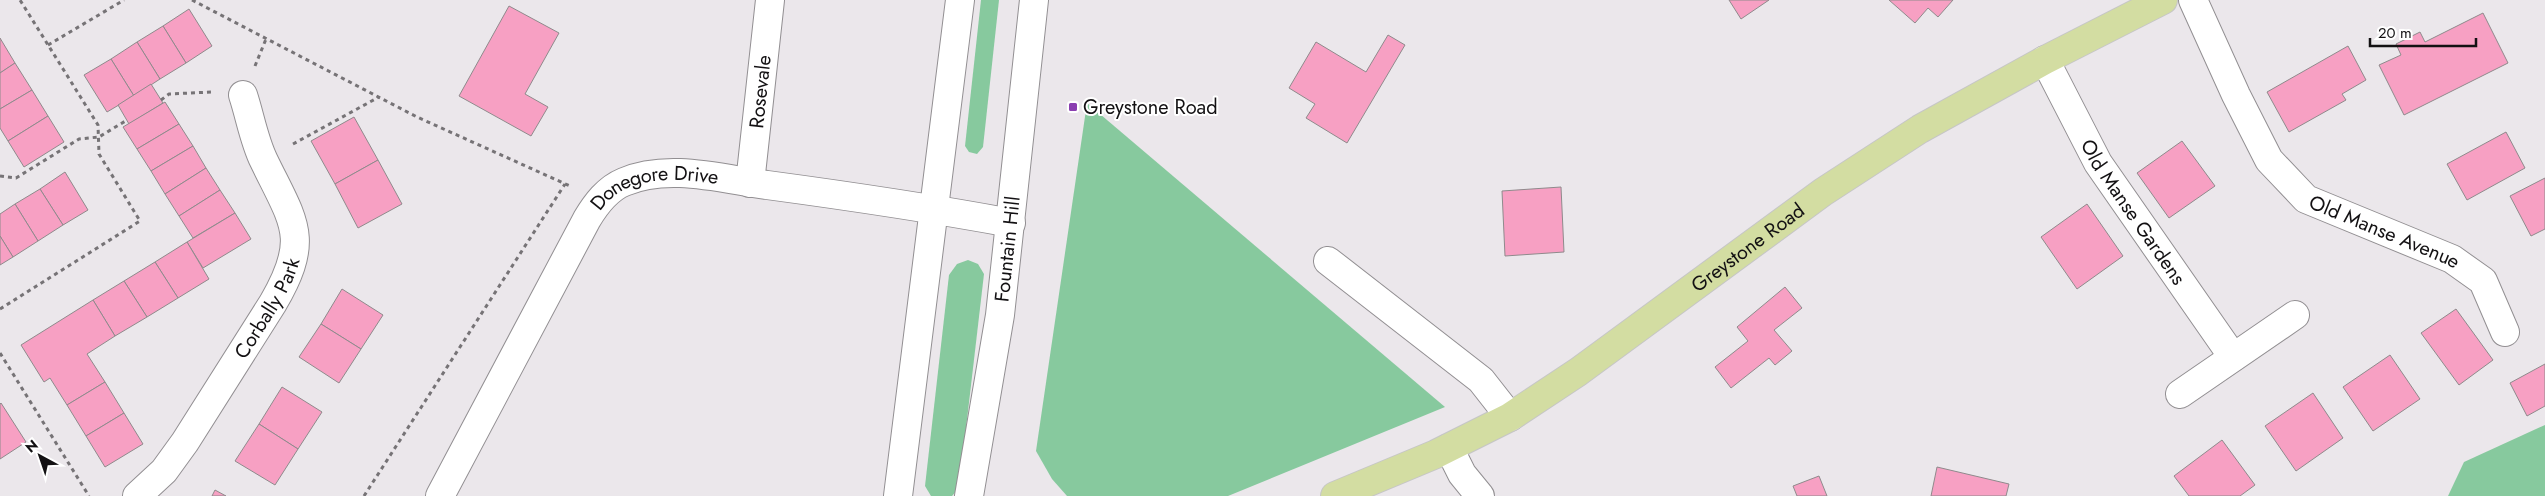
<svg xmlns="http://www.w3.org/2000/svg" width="2545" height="496" font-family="Jost,sans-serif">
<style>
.green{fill:#87c99e}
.building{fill:#f7a0c3;stroke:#8f8a8c}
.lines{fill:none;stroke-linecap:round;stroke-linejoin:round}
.minor-casing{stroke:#928f92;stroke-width:30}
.major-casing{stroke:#c6c6c6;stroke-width:30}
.path{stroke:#767376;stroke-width:3;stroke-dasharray:4 4;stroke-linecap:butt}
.minor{stroke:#fff;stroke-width:28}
.major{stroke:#d3dda2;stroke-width:28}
.poi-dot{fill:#8a3eb0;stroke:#fff;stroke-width:2}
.labels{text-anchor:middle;stroke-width:4;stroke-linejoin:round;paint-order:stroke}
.street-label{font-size:20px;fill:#131113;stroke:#fff}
.poi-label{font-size:20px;fill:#131113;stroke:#fff;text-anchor:start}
</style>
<rect width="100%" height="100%" fill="#ebe7eb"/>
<!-- green -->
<g class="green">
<polygon points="981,0 999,0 983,147 977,154 969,152 965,146"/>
<polygon points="1087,103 1445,407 1228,496 1067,496 1052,479 1036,451"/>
<polygon points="968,260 978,264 984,274 959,488 952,496 931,496 925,486 949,275 957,264"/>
<polygon points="2545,425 2545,496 2448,496 2464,462"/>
</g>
<!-- building -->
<g class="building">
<polygon points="1729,0 1769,0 1741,19"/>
<polygon points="1889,0 1953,0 1938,17 1928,8 1915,23"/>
<polygon points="509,6 559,33 525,94 548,107 531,136 459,96"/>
<polygon points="189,9 212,46 186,63 163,26"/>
<polygon points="2483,13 2508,63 2404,115 2379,65 2401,55 2396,44 2420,32 2425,42"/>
<polygon points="163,26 186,63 160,79 137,42"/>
<polygon points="1388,35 1405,45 1347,143 1306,118 1315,104 1289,88 1316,42 1366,72"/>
<polygon points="0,38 15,63 0,73"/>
<polygon points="137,42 160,79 134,96 111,59"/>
<polygon points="2348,46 2366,80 2342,94 2346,100 2289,132 2267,92"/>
<polygon points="111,59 134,96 107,112 84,75"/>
<polygon points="15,63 32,90 0,109 0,73"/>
<polygon points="151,84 163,103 129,124 118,105"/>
<polygon points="32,90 48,116 8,141 0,128 0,109"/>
<polygon points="165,102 179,124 137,149 123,127"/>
<polygon points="48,116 64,142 24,167 8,141"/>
<polygon points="354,117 378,160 335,184 311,141"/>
<polygon points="179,124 193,146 151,171 137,149"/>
<polygon points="2506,132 2525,168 2467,200 2447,164"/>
<polygon points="2182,141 2215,186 2169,218 2137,173"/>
<polygon points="193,146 206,168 165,194 151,171"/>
<polygon points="378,160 402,204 358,228 335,184"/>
<polygon points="206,168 220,190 179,216 165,194"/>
<polygon points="65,172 88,210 63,225 40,189"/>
<polygon points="2545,178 2545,229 2531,236 2510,196"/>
<polygon points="1561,187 1564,252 1505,256 1502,191"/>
<polygon points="40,189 63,225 38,241 15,204"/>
<polygon points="220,190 235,213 193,238 179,216"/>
<polygon points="15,204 38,241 13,257 0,236 0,214"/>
<polygon points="2087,204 2123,256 2077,289 2041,237"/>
<polygon points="235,213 251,239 203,268 187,242"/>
<polygon points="0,236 13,257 0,265"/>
<polygon points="187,242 209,279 178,298 155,262"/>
<polygon points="155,262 178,298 147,317 124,281"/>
<polygon points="124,281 147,317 115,336 93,300"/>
<polygon points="1785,287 1802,308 1774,330 1792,351 1775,365 1769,358 1731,388 1715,367 1748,341 1737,327"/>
<polygon points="342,289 383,315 361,349 321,324"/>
<polygon points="93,300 115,336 87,354 105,382 67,405 50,378 44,382 21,345"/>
<polygon points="2456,309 2493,360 2459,385 2421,333"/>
<polygon points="321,324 361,349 339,383 299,357"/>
<polygon points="2390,355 2420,399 2373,431 2343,387"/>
<polygon points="2545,364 2545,406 2527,416 2510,383"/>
<polygon points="105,382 124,413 86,436 67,405"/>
<polygon points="282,387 322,412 298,449 259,424"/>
<polygon points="2313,393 2343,438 2296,471 2265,426"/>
<polygon points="1,403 26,442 0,459 0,404"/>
<polygon points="124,413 143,444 105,467 86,436"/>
<polygon points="259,424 298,449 275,485 235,461"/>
<polygon points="2222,440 2255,485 2240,496 2189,496 2174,476"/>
<polygon points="1937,467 2009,484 2006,496 1931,496"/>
<polygon points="1819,476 1827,496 1797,496 1793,486"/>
<polygon points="215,490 226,496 212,496"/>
</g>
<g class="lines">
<defs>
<g id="minor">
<path id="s1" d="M2193,0L2236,95L2269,160L2306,199L2452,259L2483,281L2505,332"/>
<path id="s2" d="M2045,60L2098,163L2233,357"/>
<path id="s3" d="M750,183L770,0"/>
<polyline points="1328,261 1481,380 1510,417"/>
<polyline points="2180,394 2295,315"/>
<polyline points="1449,448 1462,474 1480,496"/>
<path id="s4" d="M137,496L164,471L185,442L273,303C311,238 294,223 264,161C254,141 250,116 243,95"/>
<path id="s5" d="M440,496L587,219C596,204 607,189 624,182C668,163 722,179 767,185C849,196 930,208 1011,223"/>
<polyline points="898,496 960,0"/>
<path id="s6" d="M969,496L1000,315L1034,0"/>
</g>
<g id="major">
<path id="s7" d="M1335,496L1436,454L1510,417L1578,372L1823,192L1920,129L2045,60L2163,0"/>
</g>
</defs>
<!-- minor casing -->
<use href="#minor" class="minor-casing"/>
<!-- major casing -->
<use href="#major" class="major-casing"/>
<!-- path -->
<g class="path">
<polyline points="192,0 417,117 570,186"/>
<polyline points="48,45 124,0"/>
<polyline points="255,66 266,39"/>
<polyline points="161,100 169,94 211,92"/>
<polyline points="293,144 379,97"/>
<polyline points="0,176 16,178 79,139 99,137 127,120"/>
<polyline points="0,309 140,221 99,154 98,125 20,0"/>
<polyline points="0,353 89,496"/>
<polyline points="364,496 565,184"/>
</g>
<!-- minor -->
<use href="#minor" class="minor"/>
<!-- major -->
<use href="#major" class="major"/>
</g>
<!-- markers -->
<rect class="poi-dot" x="1068" y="102" width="10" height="10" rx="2.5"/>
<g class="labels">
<!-- street labels -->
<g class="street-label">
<text dy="7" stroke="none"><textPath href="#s3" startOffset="92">Rosevale</textPath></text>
<text dy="7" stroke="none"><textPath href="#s5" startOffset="395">Donegore Drive</textPath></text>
<text dy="7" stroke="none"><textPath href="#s2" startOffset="176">Old Manse Gardens</textPath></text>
<text dy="7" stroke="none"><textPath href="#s1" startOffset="316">Old Manse Avenue</textPath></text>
<text dy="7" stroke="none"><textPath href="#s7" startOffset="484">Greystone Road</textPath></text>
<text dy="7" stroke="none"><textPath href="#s6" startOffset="250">Fountain Hill</textPath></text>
<text dy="7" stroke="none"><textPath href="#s4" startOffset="230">Corbally Park</textPath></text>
</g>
<!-- poi labels -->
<g class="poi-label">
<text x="1083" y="114">Greystone Road</text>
</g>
</g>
<!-- north arrow -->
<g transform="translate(40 456) rotate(320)" stroke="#ffffff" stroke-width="4" paint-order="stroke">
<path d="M0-4L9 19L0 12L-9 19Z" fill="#131113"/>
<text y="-8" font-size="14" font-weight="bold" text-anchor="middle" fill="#131113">N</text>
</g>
<!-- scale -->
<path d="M2370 38v8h106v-8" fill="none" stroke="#131113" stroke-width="2.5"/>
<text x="2378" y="38" font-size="15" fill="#131113" stroke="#ffffff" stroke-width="4" paint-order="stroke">20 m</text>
</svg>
